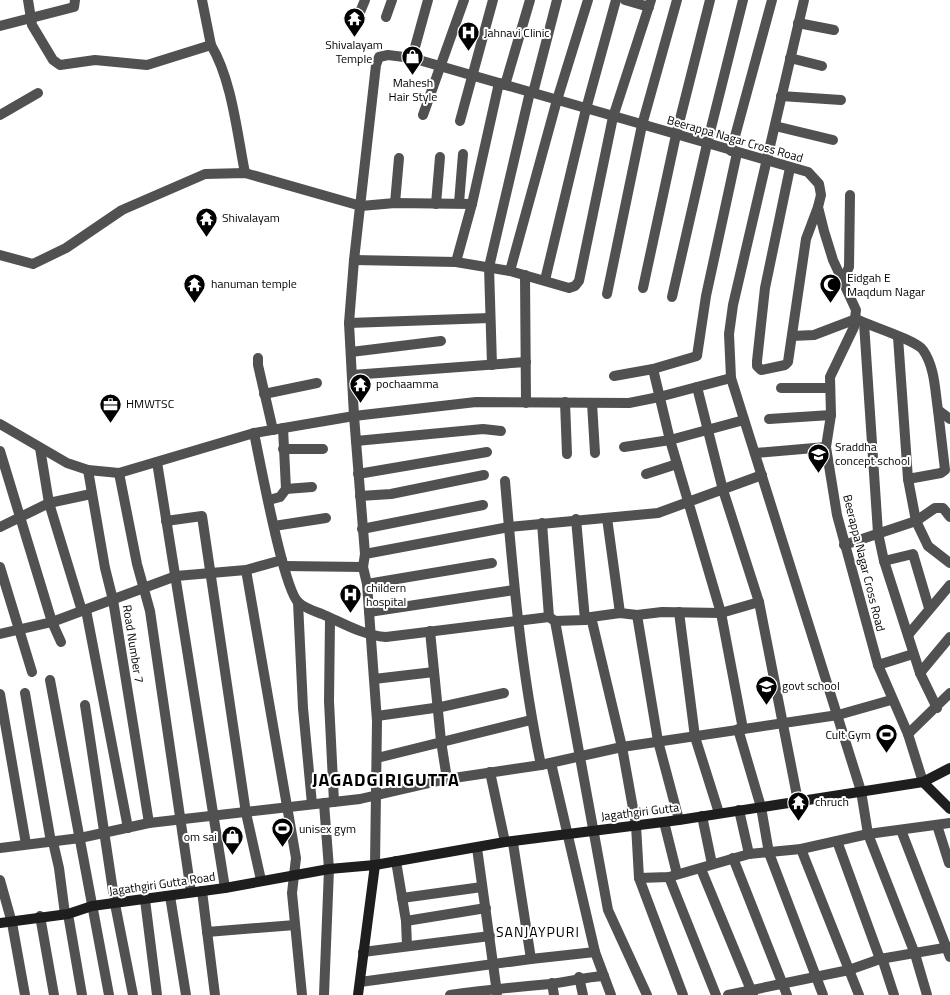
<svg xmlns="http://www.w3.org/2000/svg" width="950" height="995" font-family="'Titillium Web',sans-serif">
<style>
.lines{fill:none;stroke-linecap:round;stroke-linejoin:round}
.street{stroke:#515151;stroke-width:10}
.secondary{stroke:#1e1e1e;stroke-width:10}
.labels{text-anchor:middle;stroke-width:4;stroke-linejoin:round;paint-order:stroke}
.poi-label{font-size:12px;fill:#000;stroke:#fff;text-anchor:start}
.street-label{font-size:12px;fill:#000;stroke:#fff}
.neighbourhood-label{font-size:14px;letter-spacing:1px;fill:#000;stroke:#fff}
.district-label{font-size:18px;font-weight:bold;letter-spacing:1px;fill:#000;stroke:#fff}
</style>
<rect width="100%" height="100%" fill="#fff"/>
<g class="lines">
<!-- street -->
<g class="street">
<path d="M28,0L32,25L53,60L60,65L95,60L147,65L211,45C232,80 237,133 245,173"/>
<polyline points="202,0 211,45"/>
<polyline points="625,0 649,7"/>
<polyline points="804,0 733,305 729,334 731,378 861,791 868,834 915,954 927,995"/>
<polyline points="360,12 365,0"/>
<polyline points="386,17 392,0"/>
<polyline points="798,23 834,30"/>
<polyline points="0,26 74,7 75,0"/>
<polyline points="412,58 808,172 819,184 821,195 818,207 824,231 833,260 856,310 854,327 830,377 831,415 826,447 837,515 878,665 908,734 923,782"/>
<polyline points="790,58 822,66"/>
<polyline points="505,85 530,0"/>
<polyline points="533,93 557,0"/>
<polyline points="781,96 841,100"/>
<polyline points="0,115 38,93"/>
<polyline points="423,115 464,0"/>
<polyline points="460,121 493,0"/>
<polyline points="775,126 833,140"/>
<polyline points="731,151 772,0"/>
<polyline points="790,168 765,288 757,361 757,366 761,370 785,365 788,362 806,239 818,207"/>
<polyline points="395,203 399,158"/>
<polyline points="459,203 463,154"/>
<polyline points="436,204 440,157"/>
<polyline points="0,255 33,264 66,248 122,210 205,174 245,173 361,206 395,203 472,204"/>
<polyline points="354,260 456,262 510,271 569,288 575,286 579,281 613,117 651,0"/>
<polyline points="456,262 472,204 499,83"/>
<polyline points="510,271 557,100 588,0"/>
<polyline points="525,275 526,403"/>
<polyline points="545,280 586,109 616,0"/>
<polyline points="843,280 849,267 850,195"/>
<polyline points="643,288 676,135 710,0"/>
<polyline points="607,294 642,125 677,0"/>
<polyline points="672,297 707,144 743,0"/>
<polyline points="349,323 490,318"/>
<polyline points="864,323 878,533 884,561 920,673"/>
<path d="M792,336L814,335L856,319C870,326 916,340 923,350C935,367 935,391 938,410L950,419"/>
<polyline points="898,337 908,479 916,521 928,546 950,563"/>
<polyline points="351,352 441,341"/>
<polyline points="258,358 258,365 273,430"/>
<polyline points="492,365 489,267 530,92"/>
<polyline points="653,369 670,440 721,613 743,729"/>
<polyline points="352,375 526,362"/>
<polyline points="614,376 653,369 697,356 706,296 737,153"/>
<polyline points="697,387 723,490 759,602 798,801"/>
<polyline points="781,388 829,388"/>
<polyline points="264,394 317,383"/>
<polyline points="565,402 567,454"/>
<polyline points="592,403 595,453"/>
<polyline points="769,419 831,415"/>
<polyline points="0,424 67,463 88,470 119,473 254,433 354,416 476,402 629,403 659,397 731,378"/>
<path d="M254,433C260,461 283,587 298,602C304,608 314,611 322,614C343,623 362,635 386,637L549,617L555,621L585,620L591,617L620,613L637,615L662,612L721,613L759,602"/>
<polyline points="356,441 483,429 501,431"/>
<polyline points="624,447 670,440 744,420"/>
<polyline points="40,448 49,503 82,611"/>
<polyline points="283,449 323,449"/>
<polyline points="0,451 52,622 61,642"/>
<polyline points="755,453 826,447"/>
<polyline points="157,462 225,888"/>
<polyline points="88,470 105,568 113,600 149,823"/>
<polyline points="119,473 137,564 150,611 191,892"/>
<polyline points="358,474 487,452"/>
<polyline points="646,474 677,464"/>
<polyline points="908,479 941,473 945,470 938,410"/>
<path d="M505,481C513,576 521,671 541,765"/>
<polyline points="286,489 312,487"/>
<polyline points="360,496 391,494 484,475"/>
<polyline points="269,500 280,497 286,489 283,428"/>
<polyline points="607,518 620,613"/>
<polyline points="576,519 585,620"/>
<polyline points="166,521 202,516 246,813 261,880"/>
<polyline points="542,523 549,617"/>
<polyline points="274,526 326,518"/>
<polyline points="0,527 49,503 91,494"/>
<polyline points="362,529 483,505"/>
<polyline points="844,545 916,521 935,508 943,508 950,517"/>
<polyline points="365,554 509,527 658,513 762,475"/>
<polyline points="884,561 913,554 929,608"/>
<polyline points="284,566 363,567"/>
<polyline points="0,567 32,672"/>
<polyline points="246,570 296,858 292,893 302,995"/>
<polyline points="367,584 492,563"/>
<polyline points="298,602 303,708 312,804"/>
<polyline points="86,610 128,828"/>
<polyline points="369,612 514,590"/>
<polyline points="679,612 695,737 719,813"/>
<polyline points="637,615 658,741 679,820"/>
<polyline points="591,617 622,747 636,825 639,878 683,995"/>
<polyline points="330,620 329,701 334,802"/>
<polyline points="555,621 608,910 647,995"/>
<polyline points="430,631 441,741 447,779"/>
<polyline points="0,634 52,622 176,576 246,570 282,560"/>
<polyline points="908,635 950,585"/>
<polyline points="878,665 913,654"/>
<polyline points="374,679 434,672"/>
<polyline points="50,680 109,995"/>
<polyline points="25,693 51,842"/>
<polyline points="0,694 26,844"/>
<polyline points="85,705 115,904 133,995"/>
<polyline points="937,708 920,673 950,637"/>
<polyline points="377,716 441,707 504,693"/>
<polyline points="738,729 761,807 769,853 823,995"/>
<polyline points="908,734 950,693"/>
<polyline points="377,758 531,720"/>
<polyline points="551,763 595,952 611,995"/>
<polyline points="490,772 505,842"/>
<polyline points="739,810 749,854"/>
<polyline points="702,816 712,864"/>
<polyline points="664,822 677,874"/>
<polyline points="937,825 949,863"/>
<polyline points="901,830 950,957"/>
<polyline points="837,841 880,959"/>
<polyline points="53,842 59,868 65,914"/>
<polyline points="513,843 531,959 595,952"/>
<polyline points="0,848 80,838 149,823 360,799 447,779 541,765 622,747 838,715 891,700"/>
<polyline points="477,848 497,993"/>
<polyline points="801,849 859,995"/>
<polyline points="733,858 787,995"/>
<polyline points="396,861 406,921 486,908"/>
<polyline points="375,865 377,721 367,584 363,567 365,554 354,416 349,323 354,260 376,65 379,57 388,55 412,58 428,0"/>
<polyline points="701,869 753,995"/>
<polyline points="669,877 716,995"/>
<polyline points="639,878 669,877 749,854 801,849 868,834 950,823"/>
<polyline points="0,880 12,923 25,995"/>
<polyline points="202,891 215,995"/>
<polyline points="170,896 186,995"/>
<polyline points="402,898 482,887"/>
<polyline points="145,900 157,995"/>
<polyline points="68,914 82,995"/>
<polyline points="40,916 54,995"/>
<polyline points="406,921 407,946"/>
<polyline points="207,932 295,925"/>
<polyline points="363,952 490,936"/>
<polyline points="882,958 894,995"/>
<polyline points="579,977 583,995"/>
<polyline points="360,982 531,959"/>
<polyline points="552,983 554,995"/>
<polyline points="324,995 329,869 324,803"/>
<path d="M450,995C483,990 516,987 550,984C568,982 585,977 604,976"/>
<polyline points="728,995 849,970 880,959 950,947"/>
</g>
<!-- secondary -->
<g class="secondary">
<polyline points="923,782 950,809"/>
<polyline points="0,923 68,914 92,906 225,888 329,869 375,865 505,842 679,820 923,782 950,768"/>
<polyline points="358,995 375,865"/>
</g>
</g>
<!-- icons -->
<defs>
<symbol id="temple-pin" viewBox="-11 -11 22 30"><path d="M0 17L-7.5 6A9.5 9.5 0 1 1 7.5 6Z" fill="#000" stroke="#fff"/><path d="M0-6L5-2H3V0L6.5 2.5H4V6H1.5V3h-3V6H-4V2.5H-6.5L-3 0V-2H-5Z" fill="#fff"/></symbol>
<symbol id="hospital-pin" viewBox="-11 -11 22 30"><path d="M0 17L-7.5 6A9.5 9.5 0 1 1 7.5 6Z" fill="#000" stroke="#fff"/><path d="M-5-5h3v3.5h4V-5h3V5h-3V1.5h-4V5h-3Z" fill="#fff"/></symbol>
<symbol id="shop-pin" viewBox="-11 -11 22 30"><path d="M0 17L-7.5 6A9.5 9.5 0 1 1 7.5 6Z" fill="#000" stroke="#fff"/><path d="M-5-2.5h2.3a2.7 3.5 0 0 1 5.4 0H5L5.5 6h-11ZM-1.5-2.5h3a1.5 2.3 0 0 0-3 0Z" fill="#fff"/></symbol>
<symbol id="mosque-pin" viewBox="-11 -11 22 30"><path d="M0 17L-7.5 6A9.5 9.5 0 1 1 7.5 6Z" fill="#000" stroke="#fff"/><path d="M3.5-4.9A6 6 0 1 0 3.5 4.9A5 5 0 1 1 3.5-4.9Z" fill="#fff"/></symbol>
<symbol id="office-pin" viewBox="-11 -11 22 30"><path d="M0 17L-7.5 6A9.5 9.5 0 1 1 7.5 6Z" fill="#000" stroke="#fff"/><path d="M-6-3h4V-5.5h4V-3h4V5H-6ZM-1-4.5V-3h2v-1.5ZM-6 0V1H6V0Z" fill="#fff"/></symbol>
<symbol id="school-pin" viewBox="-11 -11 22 30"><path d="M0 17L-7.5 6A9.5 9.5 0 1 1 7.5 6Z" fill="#000" stroke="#fff"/><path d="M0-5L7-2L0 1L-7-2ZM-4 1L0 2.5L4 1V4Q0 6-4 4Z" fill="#fff"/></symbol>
<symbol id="stadium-pin" viewBox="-11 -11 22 30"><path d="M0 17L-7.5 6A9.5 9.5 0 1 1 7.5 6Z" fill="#000" stroke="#fff"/><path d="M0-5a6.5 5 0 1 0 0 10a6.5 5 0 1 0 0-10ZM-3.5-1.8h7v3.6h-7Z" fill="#fff"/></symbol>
</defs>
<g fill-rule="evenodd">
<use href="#temple-pin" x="342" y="6" width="25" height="34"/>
<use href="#hospital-pin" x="456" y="20" width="25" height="34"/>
<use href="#shop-pin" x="400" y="44" width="25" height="34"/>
<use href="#temple-pin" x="194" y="206" width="25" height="34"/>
<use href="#temple-pin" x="182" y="272" width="25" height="34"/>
<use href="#mosque-pin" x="818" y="272" width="25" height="34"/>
<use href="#temple-pin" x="348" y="372" width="25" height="34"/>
<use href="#office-pin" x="98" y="392" width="25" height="34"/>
<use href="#school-pin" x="806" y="442" width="25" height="34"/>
<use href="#hospital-pin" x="338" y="582" width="25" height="34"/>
<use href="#school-pin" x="754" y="674" width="25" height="34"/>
<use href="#stadium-pin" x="874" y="722" width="25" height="34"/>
<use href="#temple-pin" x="786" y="790" width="25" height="34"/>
<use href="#stadium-pin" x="270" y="816" width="25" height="34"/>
<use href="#shop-pin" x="220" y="824" width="25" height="34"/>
</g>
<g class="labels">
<!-- poi labels -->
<g class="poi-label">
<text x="484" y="37">Jahnavi Clinic</text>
<text x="354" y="49" text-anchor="middle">Shivalayam<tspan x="354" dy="14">Temple</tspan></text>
<text x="413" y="87" text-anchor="middle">Mahesh<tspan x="413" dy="14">Hair Style</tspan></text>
<text x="222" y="222">Shivalayam</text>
<text x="847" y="282">Eidgah E<tspan x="847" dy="14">Maqdum Nagar</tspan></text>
<text x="211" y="288">hanuman temple</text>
<text x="376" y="388">pochaamma</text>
<text x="126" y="408">HMWTSC</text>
<text x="835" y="451">Sraddha<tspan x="835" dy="14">concept school</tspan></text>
<text x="366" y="592">childern<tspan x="366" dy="14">hospital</tspan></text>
<text x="782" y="690">govt school</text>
<text x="871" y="739" text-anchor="end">Cult Gym</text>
<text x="815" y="806">chruch</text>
<text x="299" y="833">unisex gym</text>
<text x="217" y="841" text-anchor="end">om sai</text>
</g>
<!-- street labels -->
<g class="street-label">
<text transform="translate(735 139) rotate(16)" y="4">Beerappa Nagar Cross Road</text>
<text transform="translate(864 563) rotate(76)" y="4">Beerappa Nagar Cross Road</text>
<text transform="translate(133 644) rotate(81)" y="4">Road Number 7</text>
<text transform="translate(640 812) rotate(-7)" y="4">Jagathgiri Gutta</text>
<text transform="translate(162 884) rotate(-8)" y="4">Jagathgiri Gutta Road</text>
</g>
<!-- neighbourhood labels -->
<g class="neighbourhood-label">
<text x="538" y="937">SANJAYPURI</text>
</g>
<!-- district labels -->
<g class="district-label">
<text x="386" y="786">JAGADGIRIGUTTA</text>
</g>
</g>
</svg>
